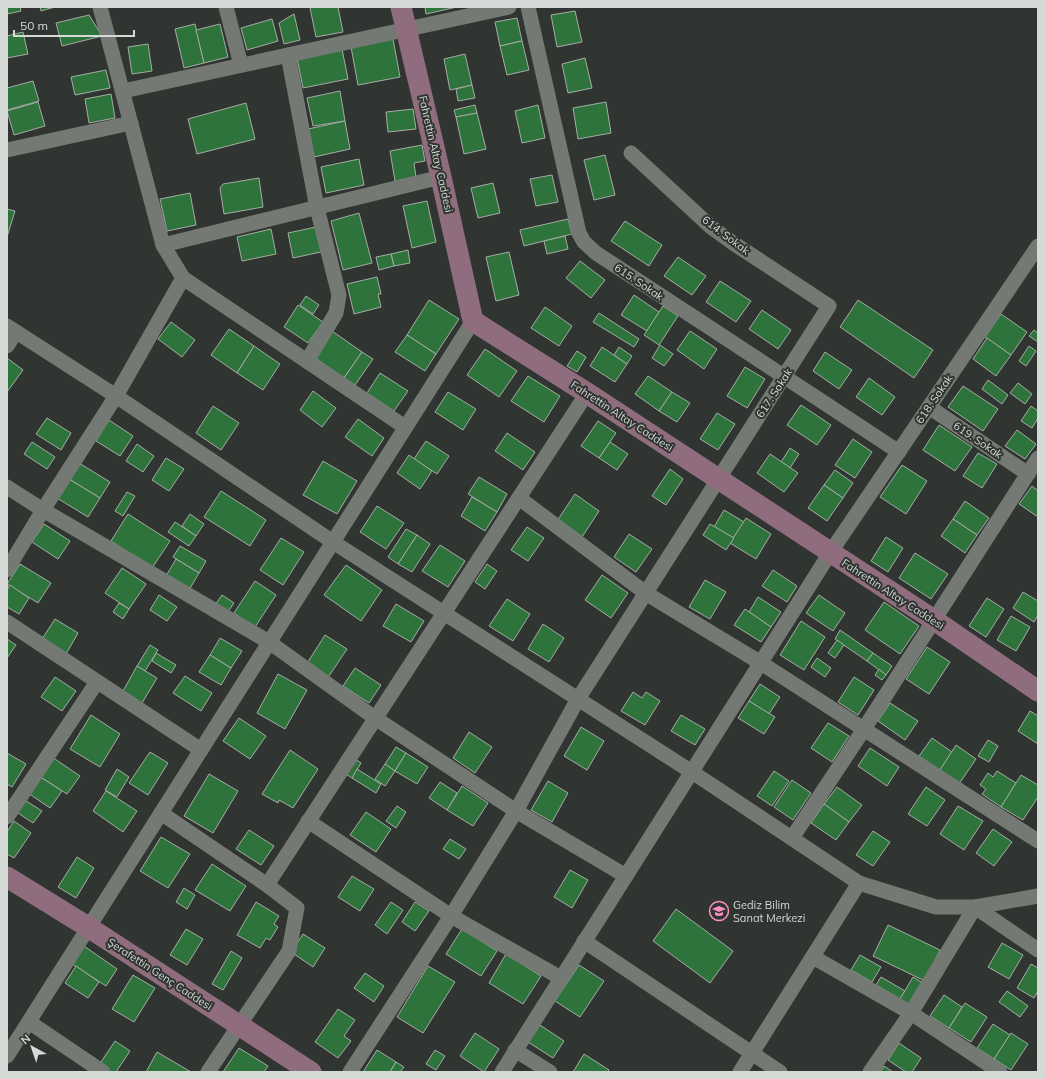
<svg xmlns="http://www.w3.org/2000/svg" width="1045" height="1079" font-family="Mulish,sans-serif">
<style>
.building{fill:#2e733b;stroke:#a6aca6}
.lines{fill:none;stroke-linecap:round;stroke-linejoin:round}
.street{stroke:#747974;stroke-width:15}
.secondary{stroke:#906d7e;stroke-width:21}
.labels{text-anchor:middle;stroke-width:4;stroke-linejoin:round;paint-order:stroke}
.street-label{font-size:11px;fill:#d6dad7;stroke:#303531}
.poi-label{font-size:11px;fill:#d6dad7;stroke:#303531;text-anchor:start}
</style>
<rect width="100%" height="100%" fill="#303531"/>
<!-- building -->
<g class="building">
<polygon points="7,7 20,7 21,11 7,14"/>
<polygon points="40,7 55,7 41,11"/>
<polygon points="314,7 338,7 343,32 316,37 310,8"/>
<polygon points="425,7 457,7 426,14"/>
<polygon points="575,11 582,42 557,47 551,15"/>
<polygon points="294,14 300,40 284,44 279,23"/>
<polygon points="89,15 102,36 62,46 56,23"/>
<polygon points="517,18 522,41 500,46 495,22"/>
<polygon points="272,19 278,41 247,50 241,28"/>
<polygon points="195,24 204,63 184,68 175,29"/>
<polygon points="220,24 228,57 204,63 196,30"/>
<polygon points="23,32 28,54 7,58 7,36"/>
<polygon points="393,39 400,77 358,85 351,47"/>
<polygon points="522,41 529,70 507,75 500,46"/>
<polygon points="148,44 152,71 132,74 128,47"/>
<polygon points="342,49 348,79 303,88 297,58"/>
<polygon points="465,54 472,85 450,90 444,59"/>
<polygon points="585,58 592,88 568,93 562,64"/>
<polygon points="106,70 110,88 75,95 71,77"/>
<polygon points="33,81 39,101 7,110 7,88"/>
<polygon points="472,85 475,98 458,101 456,89"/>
<polygon points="340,91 345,121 313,126 307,98"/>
<polygon points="111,94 115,118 89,123 85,99"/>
<polygon points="38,102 45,126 14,135 7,111"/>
<polygon points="606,102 611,133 578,139 573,108"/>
<polygon points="246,103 255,139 197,154 188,119"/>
<polygon points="475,105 477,113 456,117 454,110"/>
<polygon points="538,105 545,138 522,143 515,111"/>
<polygon points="413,109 416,129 388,132 386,112"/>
<polygon points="477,113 486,149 464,154 456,117"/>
<polygon points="345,121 350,149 314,157 308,129"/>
<polygon points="422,145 425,161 414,163 416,177 395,181 390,151"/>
<polygon points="605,155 615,195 594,200 584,160"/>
<polygon points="359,159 364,185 326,193 321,167"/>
<polygon points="552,175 558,202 536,206 530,179"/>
<polygon points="259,178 263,207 224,214 220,188 223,184"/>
<polygon points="493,183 500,213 478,218 471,188"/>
<polygon points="190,193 196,225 167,231 160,199"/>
<polygon points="427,201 436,242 412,248 403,206"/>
<polygon points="7,209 15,211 7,237"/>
<polygon points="359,213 372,263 343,270 331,221"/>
<polygon points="568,219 572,234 524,246 520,230"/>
<polygon points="625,221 662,245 649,266 611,241"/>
<polygon points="316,227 321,252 293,258 288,233"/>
<polygon points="271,229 276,254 242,261 237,237"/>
<polygon points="565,236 568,249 547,254 544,241"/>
<polygon points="408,250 410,263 394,266 391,254"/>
<polygon points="509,252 519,295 496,301 486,257"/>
<polygon points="391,254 394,266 379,270 376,257"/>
<polygon points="678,257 706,276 692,295 664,276"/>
<polygon points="580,261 605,280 591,298 566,278"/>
<polygon points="377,277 381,294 378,294 381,307 354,314 347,284"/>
<polygon points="720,281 751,301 736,322 706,302"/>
<polygon points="634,295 659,312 647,331 621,315"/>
<polygon points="306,296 319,305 313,314 300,305"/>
<polygon points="429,300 459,319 436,354 407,335"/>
<polygon points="858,300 933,350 914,378 840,327"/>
<polygon points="298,305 323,322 308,343 284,327"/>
<polygon points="663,306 678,316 659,345 644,335"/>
<polygon points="545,307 572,326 559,346 531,328"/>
<polygon points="762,310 791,330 778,349 749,329"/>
<polygon points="599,313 639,339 634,347 593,322"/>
<polygon points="1001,314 1027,332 1011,355 985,337"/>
<polygon points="171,322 195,340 182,357 158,339"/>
<polygon points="229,329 254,346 237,373 211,355"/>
<polygon points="1034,330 1038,333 1038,342 1029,336"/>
<polygon points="332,331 362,352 344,378 314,357"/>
<polygon points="690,331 717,349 704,369 677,350"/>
<polygon points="407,335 436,354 425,371 395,352"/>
<polygon points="987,338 1011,355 996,376 973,359"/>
<polygon points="660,345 673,354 664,366 652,358"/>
<polygon points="254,346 280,364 263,390 237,373"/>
<polygon points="1029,346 1036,351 1026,366 1019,361"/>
<polygon points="602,347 627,364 615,382 590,366"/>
<polygon points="619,347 632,356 627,364 614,355"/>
<polygon points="485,349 517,371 499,397 467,375"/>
<polygon points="577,351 586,357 577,372 567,366"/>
<polygon points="362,352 373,359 355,385 344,378"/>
<polygon points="825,352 852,370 839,389 813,371"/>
<polygon points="7,358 23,370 7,392"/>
<polygon points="745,367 765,379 747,408 727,396"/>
<polygon points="380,373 408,391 394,411 367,393"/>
<polygon points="528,376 560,396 544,422 511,401"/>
<polygon points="648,376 672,392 659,411 635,394"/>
<polygon points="869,378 895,397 882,415 856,397"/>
<polygon points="988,380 1008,395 1002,404 982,389"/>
<polygon points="1018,383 1032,394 1025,404 1010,393"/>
<polygon points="963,386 998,409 983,431 948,407"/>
<polygon points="313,391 336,408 322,427 300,410"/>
<polygon points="448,392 476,409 463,430 435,412"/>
<polygon points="672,392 690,403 677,422 659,411"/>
<polygon points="801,405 831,425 817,445 787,425"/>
<polygon points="213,406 239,423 221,450 196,433"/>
<polygon points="1031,406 1038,411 1038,418 1032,428 1021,421"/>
<polygon points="717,413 735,424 718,450 700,439"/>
<polygon points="47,418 71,433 61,450 36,434"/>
<polygon points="358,419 384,438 372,456 345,437"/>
<polygon points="109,420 133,436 120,456 96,441"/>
<polygon points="598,421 616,433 599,458 581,446"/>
<polygon points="939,425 972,447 955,471 923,450"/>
<polygon points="1017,430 1036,444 1025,459 1005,446"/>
<polygon points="507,433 535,452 523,470 495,451"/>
<polygon points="853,439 872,452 855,478 835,465"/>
<polygon points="426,441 449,456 437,474 414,459"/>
<polygon points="32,442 55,457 47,469 24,454"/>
<polygon points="610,442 628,454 617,470 599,458"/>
<polygon points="137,444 154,456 143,472 126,461"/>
<polygon points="790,448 799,454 790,468 781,462"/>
<polygon points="978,453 997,464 982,488 963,476"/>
<polygon points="770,454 798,473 784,492 757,473"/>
<polygon points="409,455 432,471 420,489 397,473"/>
<polygon points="166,458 184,469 169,491 152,480"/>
<polygon points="323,461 357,481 337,514 303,495"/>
<polygon points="79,463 110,482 100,498 69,479"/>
<polygon points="902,465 927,481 906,514 880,497"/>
<polygon points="670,469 683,479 666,505 652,496"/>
<polygon points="835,470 853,483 843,498 824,485"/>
<polygon points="479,477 507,494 497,512 468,494"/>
<polygon points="69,479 100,498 88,517 57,498"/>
<polygon points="824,485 843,498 827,521 808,508"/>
<polygon points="1032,486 1038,491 1038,517 1019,504"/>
<polygon points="221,491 266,520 250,546 204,517"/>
<polygon points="127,492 135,496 123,516 115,511"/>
<polygon points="575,494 599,511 582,537 557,521"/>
<polygon points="472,497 497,512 485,531 461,516"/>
<polygon points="965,501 989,518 977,535 953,519"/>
<polygon points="377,506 404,523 386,549 360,532"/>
<polygon points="724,510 744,522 734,538 714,527"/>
<polygon points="128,514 170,541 152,568 111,541"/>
<polygon points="190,514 204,524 196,536 182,526"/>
<polygon points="746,518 771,534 756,559 730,543"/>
<polygon points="953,519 977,535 965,553 941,536"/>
<polygon points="175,522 196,536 189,546 168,532"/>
<polygon points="44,524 70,541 58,559 32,542"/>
<polygon points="710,524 734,538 726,550 703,535"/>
<polygon points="527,527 544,538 528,561 511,550"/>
<polygon points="406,529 417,535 398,564 388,557"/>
<polygon points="629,534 652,549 636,572 614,557"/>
<polygon points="417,535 430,544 412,572 398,564"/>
<polygon points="886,537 903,548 888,572 871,561"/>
<polygon points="281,538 304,552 283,585 260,570"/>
<polygon points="440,545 465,561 448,587 422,571"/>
<polygon points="180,546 206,561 199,573 173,557"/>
<polygon points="915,553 948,574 931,599 899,578"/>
<polygon points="176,559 199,573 189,590 166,576"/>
<polygon points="20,564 51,583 38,603 7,584"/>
<polygon points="487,564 497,571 485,589 475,582"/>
<polygon points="346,565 382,590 361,621 324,595"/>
<polygon points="122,568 146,584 129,609 105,593"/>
<polygon points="773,570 797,586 787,602 762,586"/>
<polygon points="602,575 628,593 611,618 585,600"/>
<polygon points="705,580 726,592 710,619 689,607"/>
<polygon points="255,581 276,595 255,627 234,613"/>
<polygon points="10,585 29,598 19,614 7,607 7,590"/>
<polygon points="1023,592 1038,601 1038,615 1034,622 1013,608"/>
<polygon points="159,595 177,607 167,621 150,610"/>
<polygon points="222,595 234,603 225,616 213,608"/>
<polygon points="819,595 845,613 833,631 806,613"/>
<polygon points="758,597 781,612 771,627 749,612"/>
<polygon points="987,598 1004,609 986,637 969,626"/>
<polygon points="507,599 530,614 513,641 489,626"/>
<polygon points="884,602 919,626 900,654 865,630"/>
<polygon points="119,603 129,609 123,619 113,612"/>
<polygon points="396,604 424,621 411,642 383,626"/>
<polygon points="745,609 771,627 761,642 734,625"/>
<polygon points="1011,616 1030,627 1016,651 997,640"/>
<polygon points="55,619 78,633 66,654 42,639"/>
<polygon points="801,621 825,637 804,670 780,655"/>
<polygon points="543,624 564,638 549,662 528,649"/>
<polygon points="840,630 873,653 867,661 835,639"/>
<polygon points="325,635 347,649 327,679 306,665"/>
<polygon points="220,638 242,651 231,668 210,655"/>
<polygon points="7,639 16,645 7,658"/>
<polygon points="837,640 844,645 835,658 828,653"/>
<polygon points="150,645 158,650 145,671 137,666"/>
<polygon points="927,647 950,662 929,694 906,679"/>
<polygon points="156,653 176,665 171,673 152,661"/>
<polygon points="873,653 892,666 886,675 867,661"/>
<polygon points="210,655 231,668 221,685 199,672"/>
<polygon points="817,658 831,668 825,677 811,667"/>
<polygon points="137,666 157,678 142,703 123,691"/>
<polygon points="355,668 381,685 369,703 343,686"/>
<polygon points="879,669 886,675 882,680 875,675"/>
<polygon points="278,674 307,690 285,729 257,713"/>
<polygon points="185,676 212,693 201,711 173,693"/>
<polygon points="55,677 76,691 62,711 41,697"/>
<polygon points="854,677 874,690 858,715 838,702"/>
<polygon points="760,684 780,697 769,714 749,701"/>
<polygon points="633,692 642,698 646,692 660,701 645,725 621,711"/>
<polygon points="749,701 775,717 764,734 738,718"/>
<polygon points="890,703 918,721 905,740 878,721"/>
<polygon points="1030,711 1038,716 1038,744 1018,731"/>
<polygon points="91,715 120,734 100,767 70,749"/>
<polygon points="681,715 705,729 695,745 671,731"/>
<polygon points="239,718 266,736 250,759 223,741"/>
<polygon points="828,723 849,736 832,762 811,748"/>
<polygon points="581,727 604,741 587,770 564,756"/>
<polygon points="469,732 492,747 475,773 453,758"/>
<polygon points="932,738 952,752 940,770 919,756"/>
<polygon points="988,740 998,746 989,762 978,756"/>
<polygon points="956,745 976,759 959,784 940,770"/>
<polygon points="396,747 406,753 395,771 385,764"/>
<polygon points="870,748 899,767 887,786 858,766"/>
<polygon points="290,750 318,769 293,808 279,800 278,803 262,794"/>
<polygon points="150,752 168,763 148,795 129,783"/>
<polygon points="7,753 26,764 12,787 7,784"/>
<polygon points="406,753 428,767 417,784 395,771"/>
<polygon points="52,757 80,776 67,794 39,776"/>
<polygon points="355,759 361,763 352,778 346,774"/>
<polygon points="385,764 395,771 385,786 375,779"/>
<polygon points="117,769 129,777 117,797 105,790"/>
<polygon points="357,769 381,784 376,793 352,778"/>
<polygon points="774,771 789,781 772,806 757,796"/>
<polygon points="997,771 1016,783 1001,807 982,794 986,789 980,785 988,773 993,777"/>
<polygon points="209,774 238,791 213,833 184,816"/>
<polygon points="1021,775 1038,785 1038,797 1023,820 1001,807"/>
<polygon points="39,776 62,791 50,808 28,793"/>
<polygon points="792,780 811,793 793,820 774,807"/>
<polygon points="548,781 568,793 552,822 531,810"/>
<polygon points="440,782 457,793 447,810 429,798"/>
<polygon points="462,786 488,803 473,826 447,810"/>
<polygon points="837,787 862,805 849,822 824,804"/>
<polygon points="926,787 945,800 927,826 908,814"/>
<polygon points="106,791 137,811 123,832 93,811"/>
<polygon points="23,799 42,811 33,823 15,811"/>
<polygon points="824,804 849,822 836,840 811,823"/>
<polygon points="397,806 406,812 396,828 386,821"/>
<polygon points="958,806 983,821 964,850 940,834"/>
<polygon points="366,812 391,829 376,852 350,835"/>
<polygon points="14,821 31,833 14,858 7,854 7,832"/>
<polygon points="993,829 1012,842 994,866 976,853"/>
<polygon points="249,830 274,846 261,865 236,849"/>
<polygon points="873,831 890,842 873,866 856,855"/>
<polygon points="161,837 190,854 168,888 140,871"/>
<polygon points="450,839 466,849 459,859 443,849"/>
<polygon points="77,857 94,868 76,898 58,887"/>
<polygon points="212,864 246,886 230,911 195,890"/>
<polygon points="570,870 588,880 572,908 554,897"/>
<polygon points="352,876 374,889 360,911 338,897"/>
<polygon points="184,888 195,895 187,909 176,902"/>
<polygon points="256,902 279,916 274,924 278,927 270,940 266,938 260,948 237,935"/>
<polygon points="391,902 403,910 387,934 375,925"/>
<polygon points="415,902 429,911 415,931 402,922"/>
<polygon points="676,909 733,951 710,983 653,941"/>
<polygon points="888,925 940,950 925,981 873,956"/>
<polygon points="186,929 203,939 187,965 170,955"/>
<polygon points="462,929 497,951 481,976 446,954"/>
<polygon points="303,934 325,948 313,967 291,952"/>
<polygon points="1002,943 1023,955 1009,979 988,967"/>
<polygon points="84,946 117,969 106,986 72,964"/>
<polygon points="231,951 242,958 223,990 212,984"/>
<polygon points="506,954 541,976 523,1004 489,983"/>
<polygon points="860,955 881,967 872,982 851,970"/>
<polygon points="1031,964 1038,968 1038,991 1034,998 1017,988"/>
<polygon points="579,965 604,981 580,1017 555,1001"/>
<polygon points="76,966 99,982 88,998 65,983"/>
<polygon points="428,966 455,982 423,1033 397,1017"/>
<polygon points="365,973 384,986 374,1002 354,988"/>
<polygon points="133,975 155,988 134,1022 112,1009"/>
<polygon points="881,977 905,991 900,999 876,985"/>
<polygon points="913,977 923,983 909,1005 900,999"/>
<polygon points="1007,991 1028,1006 1020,1017 999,1002"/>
<polygon points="944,995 962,1007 949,1028 930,1016"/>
<polygon points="965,1003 987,1017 971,1042 949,1028"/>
<polygon points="338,1009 355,1020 344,1036 351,1041 338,1058 315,1042"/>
<polygon points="993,1024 1010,1035 994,1059 977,1048"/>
<polygon points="540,1025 564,1041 553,1058 528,1042"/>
<polygon points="475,1033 499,1049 484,1072 460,1056"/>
<polygon points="1011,1033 1028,1044 1011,1070 994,1059"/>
<polygon points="115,1041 130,1051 116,1072 110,1072 99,1065"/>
<polygon points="899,1043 921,1058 912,1072 906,1072 888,1060"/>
<polygon points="239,1048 268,1066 264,1072 223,1072"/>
<polygon points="377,1050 396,1062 390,1072 363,1072"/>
<polygon points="435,1050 445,1056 436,1070 426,1064"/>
<polygon points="157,1052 191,1072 146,1072"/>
<polygon points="584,1054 609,1070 607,1072 573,1072"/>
<polygon points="396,1062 404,1067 400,1072 390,1072"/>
<polygon points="884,1066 893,1072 880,1072"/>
</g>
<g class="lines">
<!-- street -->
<g class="street">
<polyline points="100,7 163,245 183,278 405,427"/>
<polyline points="226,7 241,65"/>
<polyline points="528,7 579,233 584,242 596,253 899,452"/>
<polyline points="288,55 317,208 339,295 336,313 307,361"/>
<polyline points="123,91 509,7"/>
<polyline points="7,150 131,123"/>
<polyline points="163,245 441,177"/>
<polyline points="7,326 116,396 333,542 692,772 859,883 936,907 975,907 1038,896"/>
<polyline points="7,346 16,332"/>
<polyline points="929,407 1028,474"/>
<polyline points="7,487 43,510 269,642 375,718 516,811 626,876"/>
<polyline points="519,498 647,594 761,663 1038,841"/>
<polyline points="7,570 43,510 116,396 183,278"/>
<polyline points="7,622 201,750"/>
<polyline points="161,813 267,885 297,908 289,951 208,1072"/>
<polyline points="7,817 97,682"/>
<polyline points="308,821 451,916 561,978"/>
<polyline points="792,838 864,729 1038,458"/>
<polyline points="267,885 587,393"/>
<polyline points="584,941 780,1072"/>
<polyline points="813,957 911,1013 1000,1072"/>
<polyline points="29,1022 103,1072"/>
<polyline points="515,1050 550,1072"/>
<polyline points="7,1056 473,321"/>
<polyline points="350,1072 451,916 516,811 578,699 829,306 733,243 711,227 631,153"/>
<polyline points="502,1072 830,553 1038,246"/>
<polyline points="740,1072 859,883"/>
<polyline points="870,1072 911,1013 975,907 1038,950"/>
</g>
<!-- secondary -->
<g class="secondary">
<polyline points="401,7 441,177 473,321 587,393 934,620 1038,691"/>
<polyline points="7,877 88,927 311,1072"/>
</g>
</g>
<!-- icons -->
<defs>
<symbol id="school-ring" viewBox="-11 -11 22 22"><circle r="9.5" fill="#303531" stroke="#fc8fc2" stroke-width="1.5"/><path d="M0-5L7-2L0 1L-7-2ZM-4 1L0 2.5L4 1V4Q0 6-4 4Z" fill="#fc8fc2"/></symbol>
</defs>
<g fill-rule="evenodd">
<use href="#school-ring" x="708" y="900" width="22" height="22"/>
</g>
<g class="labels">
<!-- street labels -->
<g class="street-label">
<text transform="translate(436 154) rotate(77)" y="4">Fahrettin Altay Caddesi</text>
<text transform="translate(726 235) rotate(37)" y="4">614. Sokak</text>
<text transform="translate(639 282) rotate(34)" y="4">615. Sokak</text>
<text transform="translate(774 393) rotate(-57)" y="4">617. Sokak</text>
<text transform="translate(934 399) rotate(-56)" y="4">618. Sokak</text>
<text transform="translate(622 416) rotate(33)" y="4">Fahrettin Altay Caddesi</text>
<text transform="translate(978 440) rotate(34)" y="4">619. Sokak</text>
<text transform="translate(893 594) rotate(33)" y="4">Fahrettin Altay Caddesi</text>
<text transform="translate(160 974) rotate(33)" y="4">Şerafettin Genç Caddesi</text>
</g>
<!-- poi labels -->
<g class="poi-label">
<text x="733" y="909">Gediz Bilim<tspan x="733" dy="13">Sanat Merkezi</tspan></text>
</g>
</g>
<!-- border -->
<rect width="1045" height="1079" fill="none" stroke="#d6dad7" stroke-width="16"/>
<!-- north arrow -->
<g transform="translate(32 1047) rotate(320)" stroke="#303531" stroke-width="3" paint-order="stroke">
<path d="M0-3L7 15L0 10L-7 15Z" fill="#d6dad7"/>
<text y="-6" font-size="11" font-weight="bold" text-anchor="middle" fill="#d6dad7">N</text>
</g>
<!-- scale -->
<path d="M14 30v6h120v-6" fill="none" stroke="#d6dad7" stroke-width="2"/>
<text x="20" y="30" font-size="12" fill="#d6dad7" stroke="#303531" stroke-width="3" paint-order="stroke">50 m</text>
</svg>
